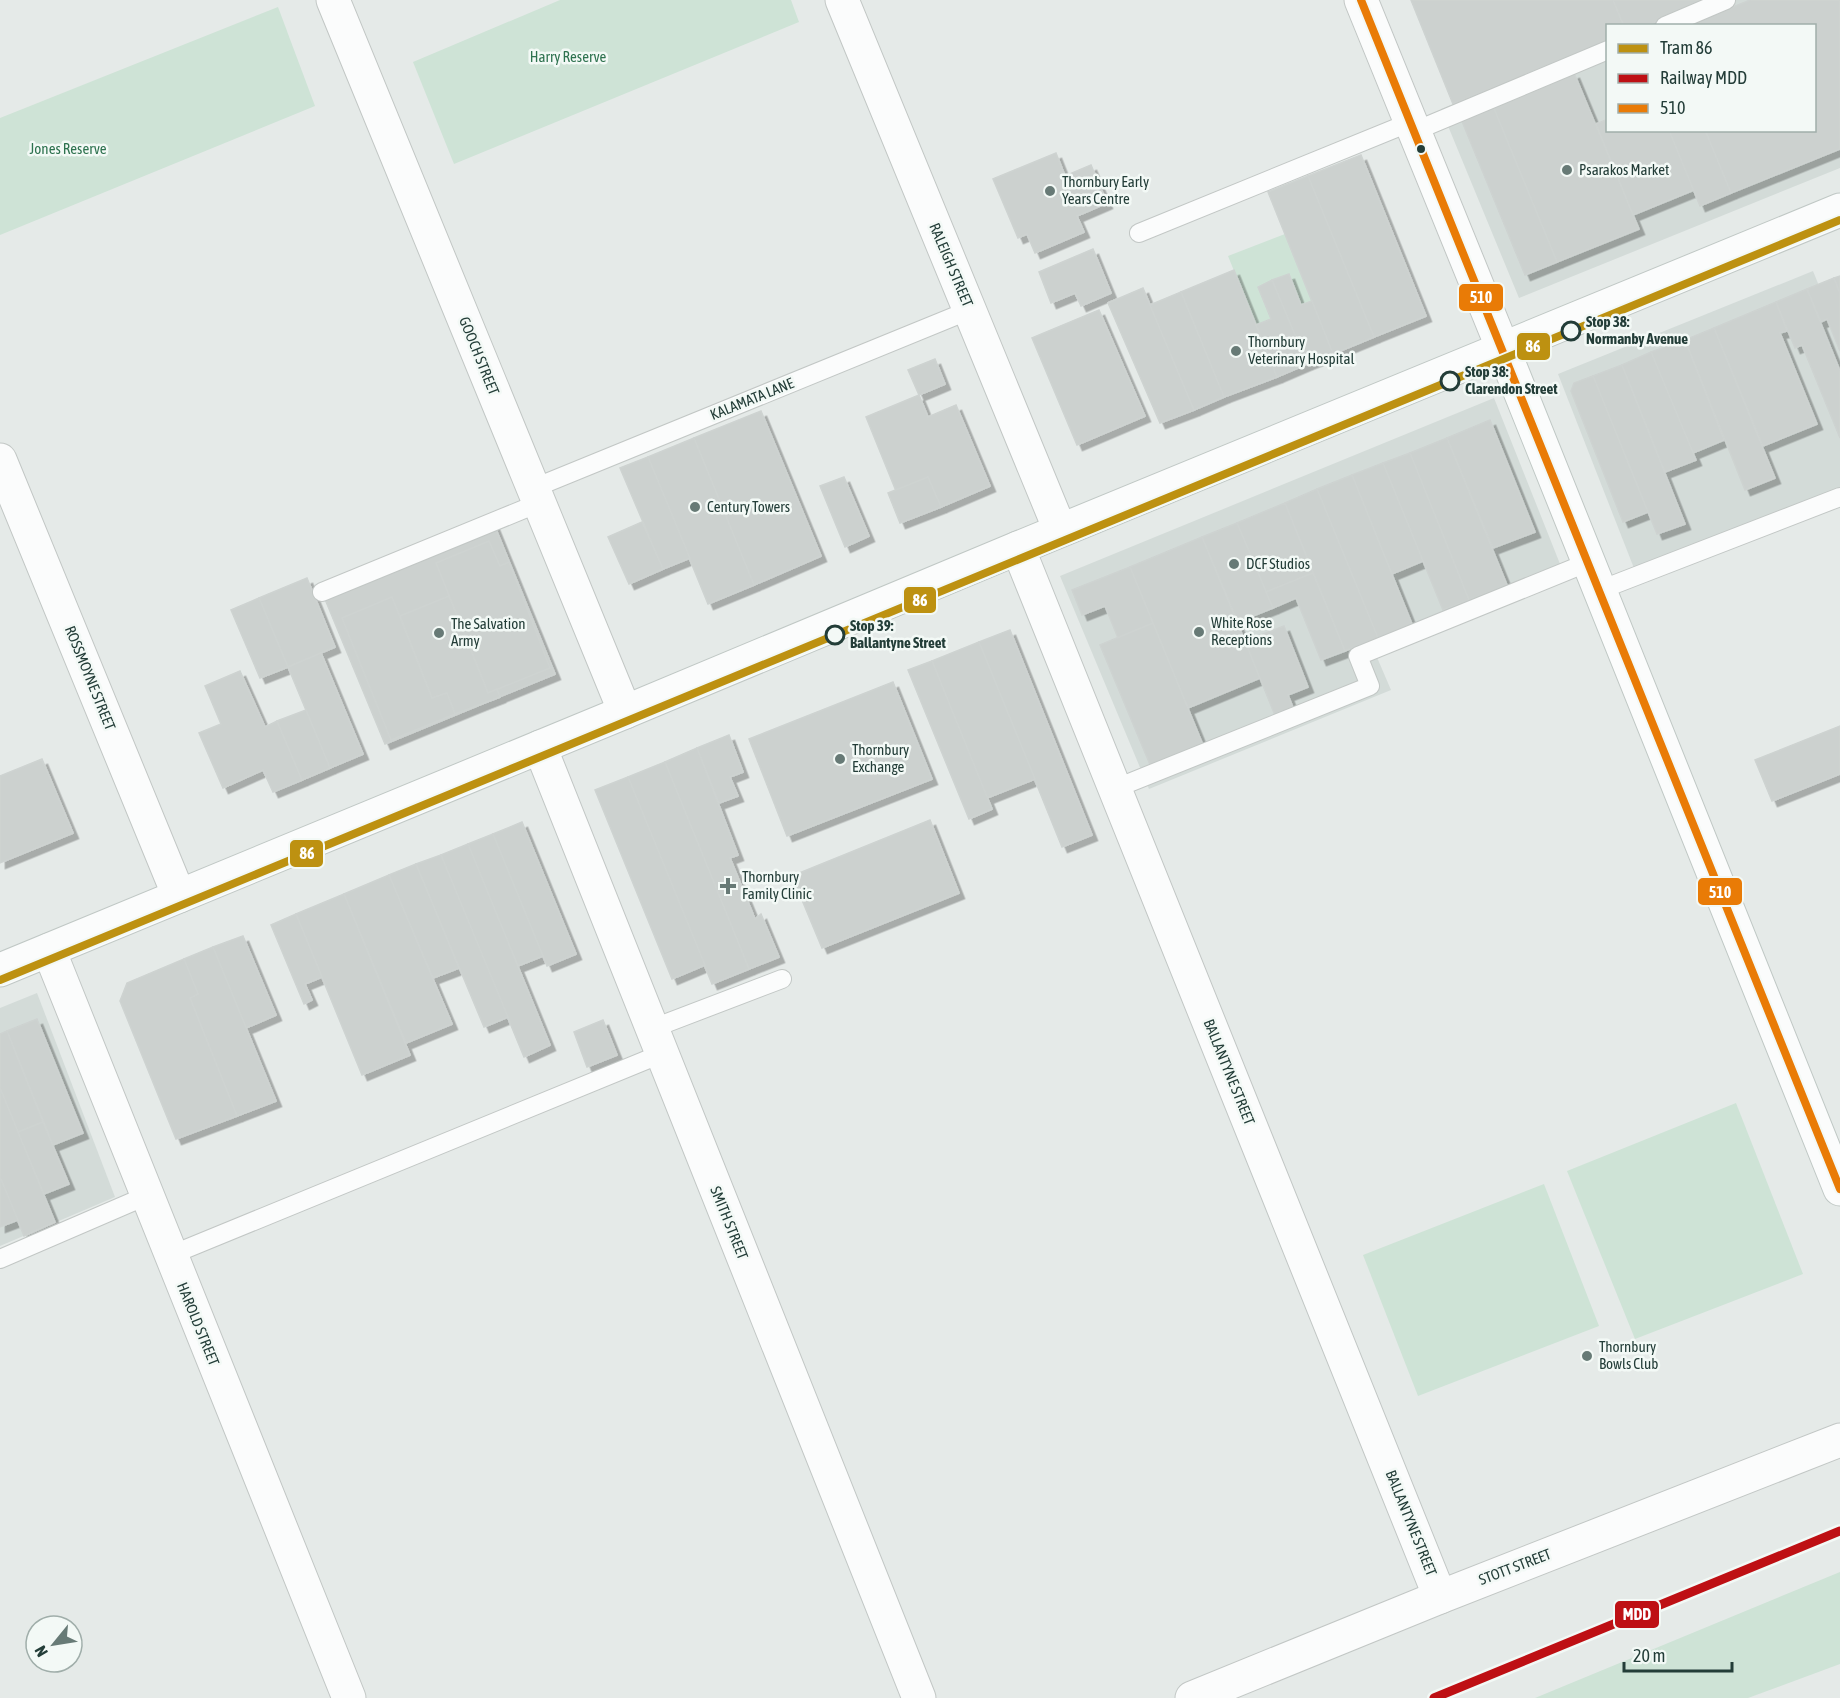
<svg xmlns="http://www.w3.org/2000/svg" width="1840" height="1698" font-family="'Asap Condensed',sans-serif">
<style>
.built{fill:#d3dbd8}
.green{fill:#cee3d6}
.building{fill:#ccd1cf;stroke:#ced3d1;stroke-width:1.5;filter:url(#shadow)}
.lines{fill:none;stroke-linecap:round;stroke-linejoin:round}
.lane-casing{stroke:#c2c7c5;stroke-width:20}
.street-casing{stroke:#c2c7c5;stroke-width:35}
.secondary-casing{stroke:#c0c8c5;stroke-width:35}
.lane{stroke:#fbfcfc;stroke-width:18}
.street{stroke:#fbfcfc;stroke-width:33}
.secondary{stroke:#fbfcfc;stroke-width:33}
.bus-1-casing{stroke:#f3f9f6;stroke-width:12}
.bus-1{stroke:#e97b06;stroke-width:8}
.rail-1-casing{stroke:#f3f9f6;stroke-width:14}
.rail-1{stroke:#be1014;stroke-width:9}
.tram-1-casing{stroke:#f3f9f6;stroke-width:12}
.tram-1{stroke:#bd9111;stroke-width:8}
.bus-dot{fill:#233d38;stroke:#f3f9f6;stroke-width:2}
.poi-dot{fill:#677a76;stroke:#f3f9f6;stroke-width:2}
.stop-dot{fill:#f3f9f6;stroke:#233d38;stroke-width:3}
.labels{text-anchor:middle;stroke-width:5;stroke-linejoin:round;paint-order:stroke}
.park-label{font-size:15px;fill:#2e724f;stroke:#f3f9f6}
.poi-label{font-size:15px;fill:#233d38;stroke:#f3f9f6;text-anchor:start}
.street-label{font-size:15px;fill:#233d38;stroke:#f3f9f6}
.stop-label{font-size:15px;font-weight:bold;fill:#233d38;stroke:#f3f9f6;text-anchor:start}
.line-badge{stroke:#f3f9f6;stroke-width:2}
.badge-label{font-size:16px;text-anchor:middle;font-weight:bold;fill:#fff}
</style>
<defs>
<filter id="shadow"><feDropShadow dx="5.5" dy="5.5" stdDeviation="0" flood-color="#0004"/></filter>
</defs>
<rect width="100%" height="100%" fill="#e5eae8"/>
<!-- built -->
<g class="built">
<polygon points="1709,0 1840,0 1840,168 1519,298 1441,109 1607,41 1608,130 1814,130 1814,26 1646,25"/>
<polygon points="1813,271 1840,338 1840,501 1639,581 1558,374"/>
<polygon points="1494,398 1566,579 1376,655 1391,690 1149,789 1060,576"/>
<polygon points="37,993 115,1197 0,1246 0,1008"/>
</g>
<!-- green -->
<g class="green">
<polygon points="560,0 791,0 799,22 454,164 413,62"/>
<polygon points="278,7 315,106 0,235 0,118"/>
<polygon points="1285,234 1312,301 1301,305 1289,274 1258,287 1271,319 1256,325 1228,256"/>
<polygon points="1736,1103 1803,1274 1635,1339 1567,1171"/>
<polygon points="1544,1184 1599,1326 1418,1396 1363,1255"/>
<polygon points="1840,1572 1840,1664 1748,1698 1535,1698"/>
</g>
<!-- building -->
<g class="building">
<polygon points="1411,0 1613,0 1624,26 1608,26 1608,41 1453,104"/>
<polygon points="1613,0 1705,0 1706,1 1646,26 1624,26"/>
<polygon points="1750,0 1840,0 1840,149 1731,193 1705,130 1814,130 1814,26 1687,26"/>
<polygon points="1574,73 1639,229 1557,262 1493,106"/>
<polygon points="1493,106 1557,262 1525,275 1461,119"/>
<polygon points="1608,119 1608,130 1669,130 1694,190 1633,215 1596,124"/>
<polygon points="1669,130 1705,130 1731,193 1700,206"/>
<polygon points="1056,153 1065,176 1091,165 1107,203 1077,216 1084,232 1035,253 1027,234 1018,238 993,179"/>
<polygon points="1361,155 1426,316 1374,337 1308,176"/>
<polygon points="1308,176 1374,337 1333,354 1268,192"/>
<polygon points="1093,249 1111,293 1081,306 1075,293 1051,303 1039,272"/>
<polygon points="1234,270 1277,377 1224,397 1181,292"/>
<polygon points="1289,274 1301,305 1312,301 1333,354 1307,364 1272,280"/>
<polygon points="1840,276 1840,294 1834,278"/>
<polygon points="1834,278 1840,294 1840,351 1827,319 1821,322 1807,289"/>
<polygon points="1272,280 1307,364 1277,377 1256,325 1271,319 1258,287"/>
<polygon points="1143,288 1194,410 1160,423 1108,303"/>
<polygon points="1807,289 1840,371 1840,438 1802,345 1795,348 1776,302"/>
<polygon points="1181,292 1224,397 1194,410 1150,305"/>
<polygon points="1776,302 1787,331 1780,333 1817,424 1763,446 1714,328"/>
<polygon points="1099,310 1145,416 1077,445 1032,338"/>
<polygon points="1714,328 1775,478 1745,490 1685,340"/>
<polygon points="1685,340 1724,440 1693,453 1651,352"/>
<polygon points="1651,352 1696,460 1665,472 1622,365"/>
<polygon points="935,359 945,384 919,395 908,370"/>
<polygon points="1622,365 1685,524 1657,534 1593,376"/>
<polygon points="1593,376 1648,512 1623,522 1571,391 1574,383"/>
<polygon points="919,395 928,417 956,405 990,486 941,507 928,477 896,491 866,417"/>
<polygon points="761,411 821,556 754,585 694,438"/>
<polygon points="1490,420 1535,532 1493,548 1447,438"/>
<polygon points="694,438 754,585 708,604 648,457"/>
<polygon points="1447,438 1507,585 1469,600 1410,453"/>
<polygon points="1410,453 1469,600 1443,610 1383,463"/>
<polygon points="648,457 690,558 663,569 620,468"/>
<polygon points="1383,463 1423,561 1392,574 1352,475"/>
<polygon points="1352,475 1412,624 1378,638 1317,489"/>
<polygon points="844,477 869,536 845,547 820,486"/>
<polygon points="928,477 941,507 900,523 888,493"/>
<polygon points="1317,489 1378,638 1345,651 1285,503"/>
<polygon points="1285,503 1313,573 1266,592 1237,523"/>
<polygon points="493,522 555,674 385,744 322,592"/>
<polygon points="642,522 663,569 629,584 608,537"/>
<polygon points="1237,523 1273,608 1238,622 1202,537"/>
<polygon points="1202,537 1260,678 1188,708 1130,567"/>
<polygon points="489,541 500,566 509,562 550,668 488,693 436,563"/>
<polygon points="1130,567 1153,623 1118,638 1105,606 1082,615 1072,590"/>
<polygon points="1313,573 1345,651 1321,660 1296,598 1273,608 1266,592"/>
<polygon points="307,578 335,647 288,667 259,598"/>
<polygon points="449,596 488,693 497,689 500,697 455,714 447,693 432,698 400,616"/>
<polygon points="392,597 432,698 447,693 455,714 391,740 342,618"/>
<polygon points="259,598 288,667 260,678 231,610"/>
<polygon points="1153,623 1203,745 1151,767 1100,645"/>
<polygon points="1284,626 1308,687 1288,695 1294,710 1276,718 1245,641"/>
<polygon points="1010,630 1092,835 1062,847 979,642"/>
<polygon points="979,642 1035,779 987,798 932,661"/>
<polygon points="321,653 363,754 330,768 288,667"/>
<polygon points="932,661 992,809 969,819 908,670"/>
<polygon points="240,671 265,727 277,721 302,780 273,792 263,770 223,788 199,733 221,724 205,686"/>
<polygon points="893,682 932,779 787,836 749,739"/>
<polygon points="306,710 330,768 302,780 277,721"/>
<polygon points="1840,726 1840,774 1772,801 1755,760"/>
<polygon points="729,735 743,772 730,777 738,796 719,803 697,748"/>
<polygon points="697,748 738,855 730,858 755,919 761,914 779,957 749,969 665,762"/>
<polygon points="42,759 73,833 0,863 0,776"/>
<polygon points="665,762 749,969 712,984 628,777"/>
<polygon points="628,777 705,965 672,979 595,790"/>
<polygon points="930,820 959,893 822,948 792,876"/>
<polygon points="522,822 576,954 547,966 493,834"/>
<polygon points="493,834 543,956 518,966 468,844"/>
<polygon points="468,844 550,1045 524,1057 441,855"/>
<polygon points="441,855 508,1017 484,1027 416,864"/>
<polygon points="416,864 459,968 433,978 389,875"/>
<polygon points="389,875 452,1024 406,1043 344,894"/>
<polygon points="344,894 410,1055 362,1075 296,914"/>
<polygon points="296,914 322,977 305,984 312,1000 304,1004 271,925"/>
<polygon points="243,936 276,1015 246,1028 213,947"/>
<polygon points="213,947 276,1101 237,1116 190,998 198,994 184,959"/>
<polygon points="184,959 198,994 190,998 237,1116 176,1139 120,1001 127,983"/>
<polygon points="37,1019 83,1133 53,1145 7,1031"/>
<polygon points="603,1020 617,1055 587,1067 574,1032"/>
<polygon points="7,1031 43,1122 18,1132 0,1088 0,1034"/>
<polygon points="0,1088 55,1222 24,1236 0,1177"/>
<polygon points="43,1122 69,1184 44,1194 18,1132"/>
<polygon points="0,1177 18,1220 0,1227"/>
</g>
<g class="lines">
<defs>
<g id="lane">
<polyline points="1665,26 1726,0"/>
<polyline points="1415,131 1608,50"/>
<polyline points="1139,233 1411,122"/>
<polyline points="534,488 970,310"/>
<polyline points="1600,590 1840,497"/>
<polyline points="322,592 539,503"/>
<polyline points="1114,789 1370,686 1358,656 1589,562"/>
<polyline points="651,1029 782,979"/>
<polyline points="171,1255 661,1054"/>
<polyline points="0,1259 146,1196"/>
</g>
<g id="street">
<polyline points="333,0 625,712"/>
<polyline points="842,0 1060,530"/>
<polyline points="1361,0 1503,349"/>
<polyline points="0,460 179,896"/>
<polyline points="1018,548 1440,1597"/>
<polyline points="540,747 919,1698"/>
<polyline points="49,950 349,1698"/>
<polyline points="1192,1698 1440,1597 1840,1440"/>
</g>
<g id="secondary">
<polyline points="1503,349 1840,1189"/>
<polyline points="0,970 625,712 1018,548 1840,210"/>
</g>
</defs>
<!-- lane casing -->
<use href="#lane" class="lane-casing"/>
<!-- street casing -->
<use href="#street" class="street-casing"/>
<!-- secondary casing -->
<use href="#secondary" class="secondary-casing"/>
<!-- lane -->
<use href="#lane" class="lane"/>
<!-- street -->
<use href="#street" class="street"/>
<!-- secondary -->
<use href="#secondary" class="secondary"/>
<defs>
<polyline id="bus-1" points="1361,0 1840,1189"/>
</defs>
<!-- bus-1 casing -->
<use href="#bus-1" class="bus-1-casing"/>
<!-- bus-1 -->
<use href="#bus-1" class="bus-1"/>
<defs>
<polyline id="rail-1" points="1434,1698 1840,1531"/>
</defs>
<!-- rail-1 casing -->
<use href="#rail-1" class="rail-1-casing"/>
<!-- rail-1 -->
<use href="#rail-1" class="rail-1"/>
<defs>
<polyline id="tram-1" points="0,980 1840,220"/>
</defs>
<!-- tram-1 casing -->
<use href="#tram-1" class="tram-1-casing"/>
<!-- tram-1 -->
<use href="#tram-1" class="tram-1"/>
</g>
<!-- markers -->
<circle class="bus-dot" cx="1421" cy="149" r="5"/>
<g class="poi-dot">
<circle cx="1567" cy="170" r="6"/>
<circle cx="1050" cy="191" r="6"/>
<circle cx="1236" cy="351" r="6"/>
<circle cx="695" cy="507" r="6"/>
<circle cx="1234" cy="564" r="6"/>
<circle cx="1199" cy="632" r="6"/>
<circle cx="439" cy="633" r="6"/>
<circle cx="840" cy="759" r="6"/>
<path d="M725 877h6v6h6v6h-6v6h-6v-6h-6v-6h6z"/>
<circle cx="1587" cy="1356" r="6"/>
</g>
<g class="stop-dot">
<circle cx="1571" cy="331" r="9"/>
<circle cx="1450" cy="381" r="9"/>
<circle cx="835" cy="635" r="9"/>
</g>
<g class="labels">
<!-- park labels -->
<g class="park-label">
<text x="568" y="62">Harry Reserve</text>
<text x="68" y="154">Jones Reserve</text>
</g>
<!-- poi labels -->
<g class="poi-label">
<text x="1579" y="175">Psarakos Market</text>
<text x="1062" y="187">Thornbury Early<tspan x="1062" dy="17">Years Centre</tspan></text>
<text x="1248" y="347">Thornbury<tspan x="1248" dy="17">Veterinary Hospital</tspan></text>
<text x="707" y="512">Century Towers</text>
<text x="1246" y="569">DCF Studios</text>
<text x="1211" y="628">White Rose<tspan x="1211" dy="17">Receptions</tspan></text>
<text x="451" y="629">The Salvation<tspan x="451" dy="17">Army</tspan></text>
<text x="852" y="755">Thornbury<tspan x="852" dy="17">Exchange</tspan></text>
<text x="742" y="882">Thornbury<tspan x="742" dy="17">Family Clinic</tspan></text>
<text x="1599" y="1352">Thornbury<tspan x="1599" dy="17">Bowls Club</tspan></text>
</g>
<!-- street labels -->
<g class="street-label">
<text transform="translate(951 265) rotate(67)" y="5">RALEIGH STREET</text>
<text transform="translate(479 356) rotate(68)" y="5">GOOCH STREET</text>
<text transform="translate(752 399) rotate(-22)" y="5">KALAMATA LANE</text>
<text transform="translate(90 678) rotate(68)" y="5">ROSSMOYNE STREET</text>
<text transform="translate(1229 1072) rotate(68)" y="5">BALLANTYNE STREET</text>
<text transform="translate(729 1223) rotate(68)" y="5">SMITH STREET</text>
<text transform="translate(198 1324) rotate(68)" y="5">HAROLD STREET</text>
<text transform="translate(1411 1523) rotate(68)" y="5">BALLANTYNE STREET</text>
<text transform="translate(1515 1567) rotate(-21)" y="5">STOTT STREET</text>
</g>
<!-- stop labels -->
<g class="stop-label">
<text x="1586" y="327">Stop 38:<tspan x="1586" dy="17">Normanby Avenue</tspan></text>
<text x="1465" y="377">Stop 38:<tspan x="1465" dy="17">Clarendon Street</tspan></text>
<text x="850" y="631">Stop 39:<tspan x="850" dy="17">Ballantyne Street</tspan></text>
</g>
</g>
<g class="line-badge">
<rect x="1458" y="283" width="46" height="29" rx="6" fill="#e97b06"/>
<rect x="1516" y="332" width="35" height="29" rx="6" fill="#bd9111"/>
<rect x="903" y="586" width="34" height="28" rx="6" fill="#bd9111"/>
<rect x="289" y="839" width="35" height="29" rx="6" fill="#bd9111"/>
<rect x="1697" y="877" width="46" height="29" rx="6" fill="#e97b06"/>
<rect x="1614" y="1600" width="46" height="29" rx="6" fill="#be1014"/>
</g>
<g class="badge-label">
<text x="1481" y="303">510</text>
<text x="1533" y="352">86</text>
<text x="920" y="606">86</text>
<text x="307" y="859">86</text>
<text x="1720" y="898">510</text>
<text x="1637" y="1620">MDD</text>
</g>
<!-- legend -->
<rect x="1606" y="24" width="210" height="108" fill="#f3f9f6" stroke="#a0aeaa" stroke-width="1.5"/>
<rect x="1618" y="44" width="30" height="9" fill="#bd9111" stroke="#a0aeaa" stroke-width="1.5"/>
<text x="1660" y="54" font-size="18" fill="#233d38">Tram 86</text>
<rect x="1618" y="74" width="30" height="9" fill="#be1014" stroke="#a0aeaa" stroke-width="1.5"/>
<text x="1660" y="84" font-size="18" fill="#233d38">Railway MDD</text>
<rect x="1618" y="104" width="30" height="9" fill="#e97b06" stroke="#a0aeaa" stroke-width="1.5"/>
<text x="1660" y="114" font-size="18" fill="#233d38">510</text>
<!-- north arrow -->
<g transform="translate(54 1644) rotate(240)"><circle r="28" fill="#f3f9f6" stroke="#a0aeaa" stroke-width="1.5"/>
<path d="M0-4.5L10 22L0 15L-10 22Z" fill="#677a76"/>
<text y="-9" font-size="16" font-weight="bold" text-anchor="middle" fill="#233d38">N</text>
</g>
<!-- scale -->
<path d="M1624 1662v9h108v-9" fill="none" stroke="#233d38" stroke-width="3"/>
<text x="1633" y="1662" font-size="18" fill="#233d38" stroke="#f3f9f6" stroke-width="4.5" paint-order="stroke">20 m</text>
</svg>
